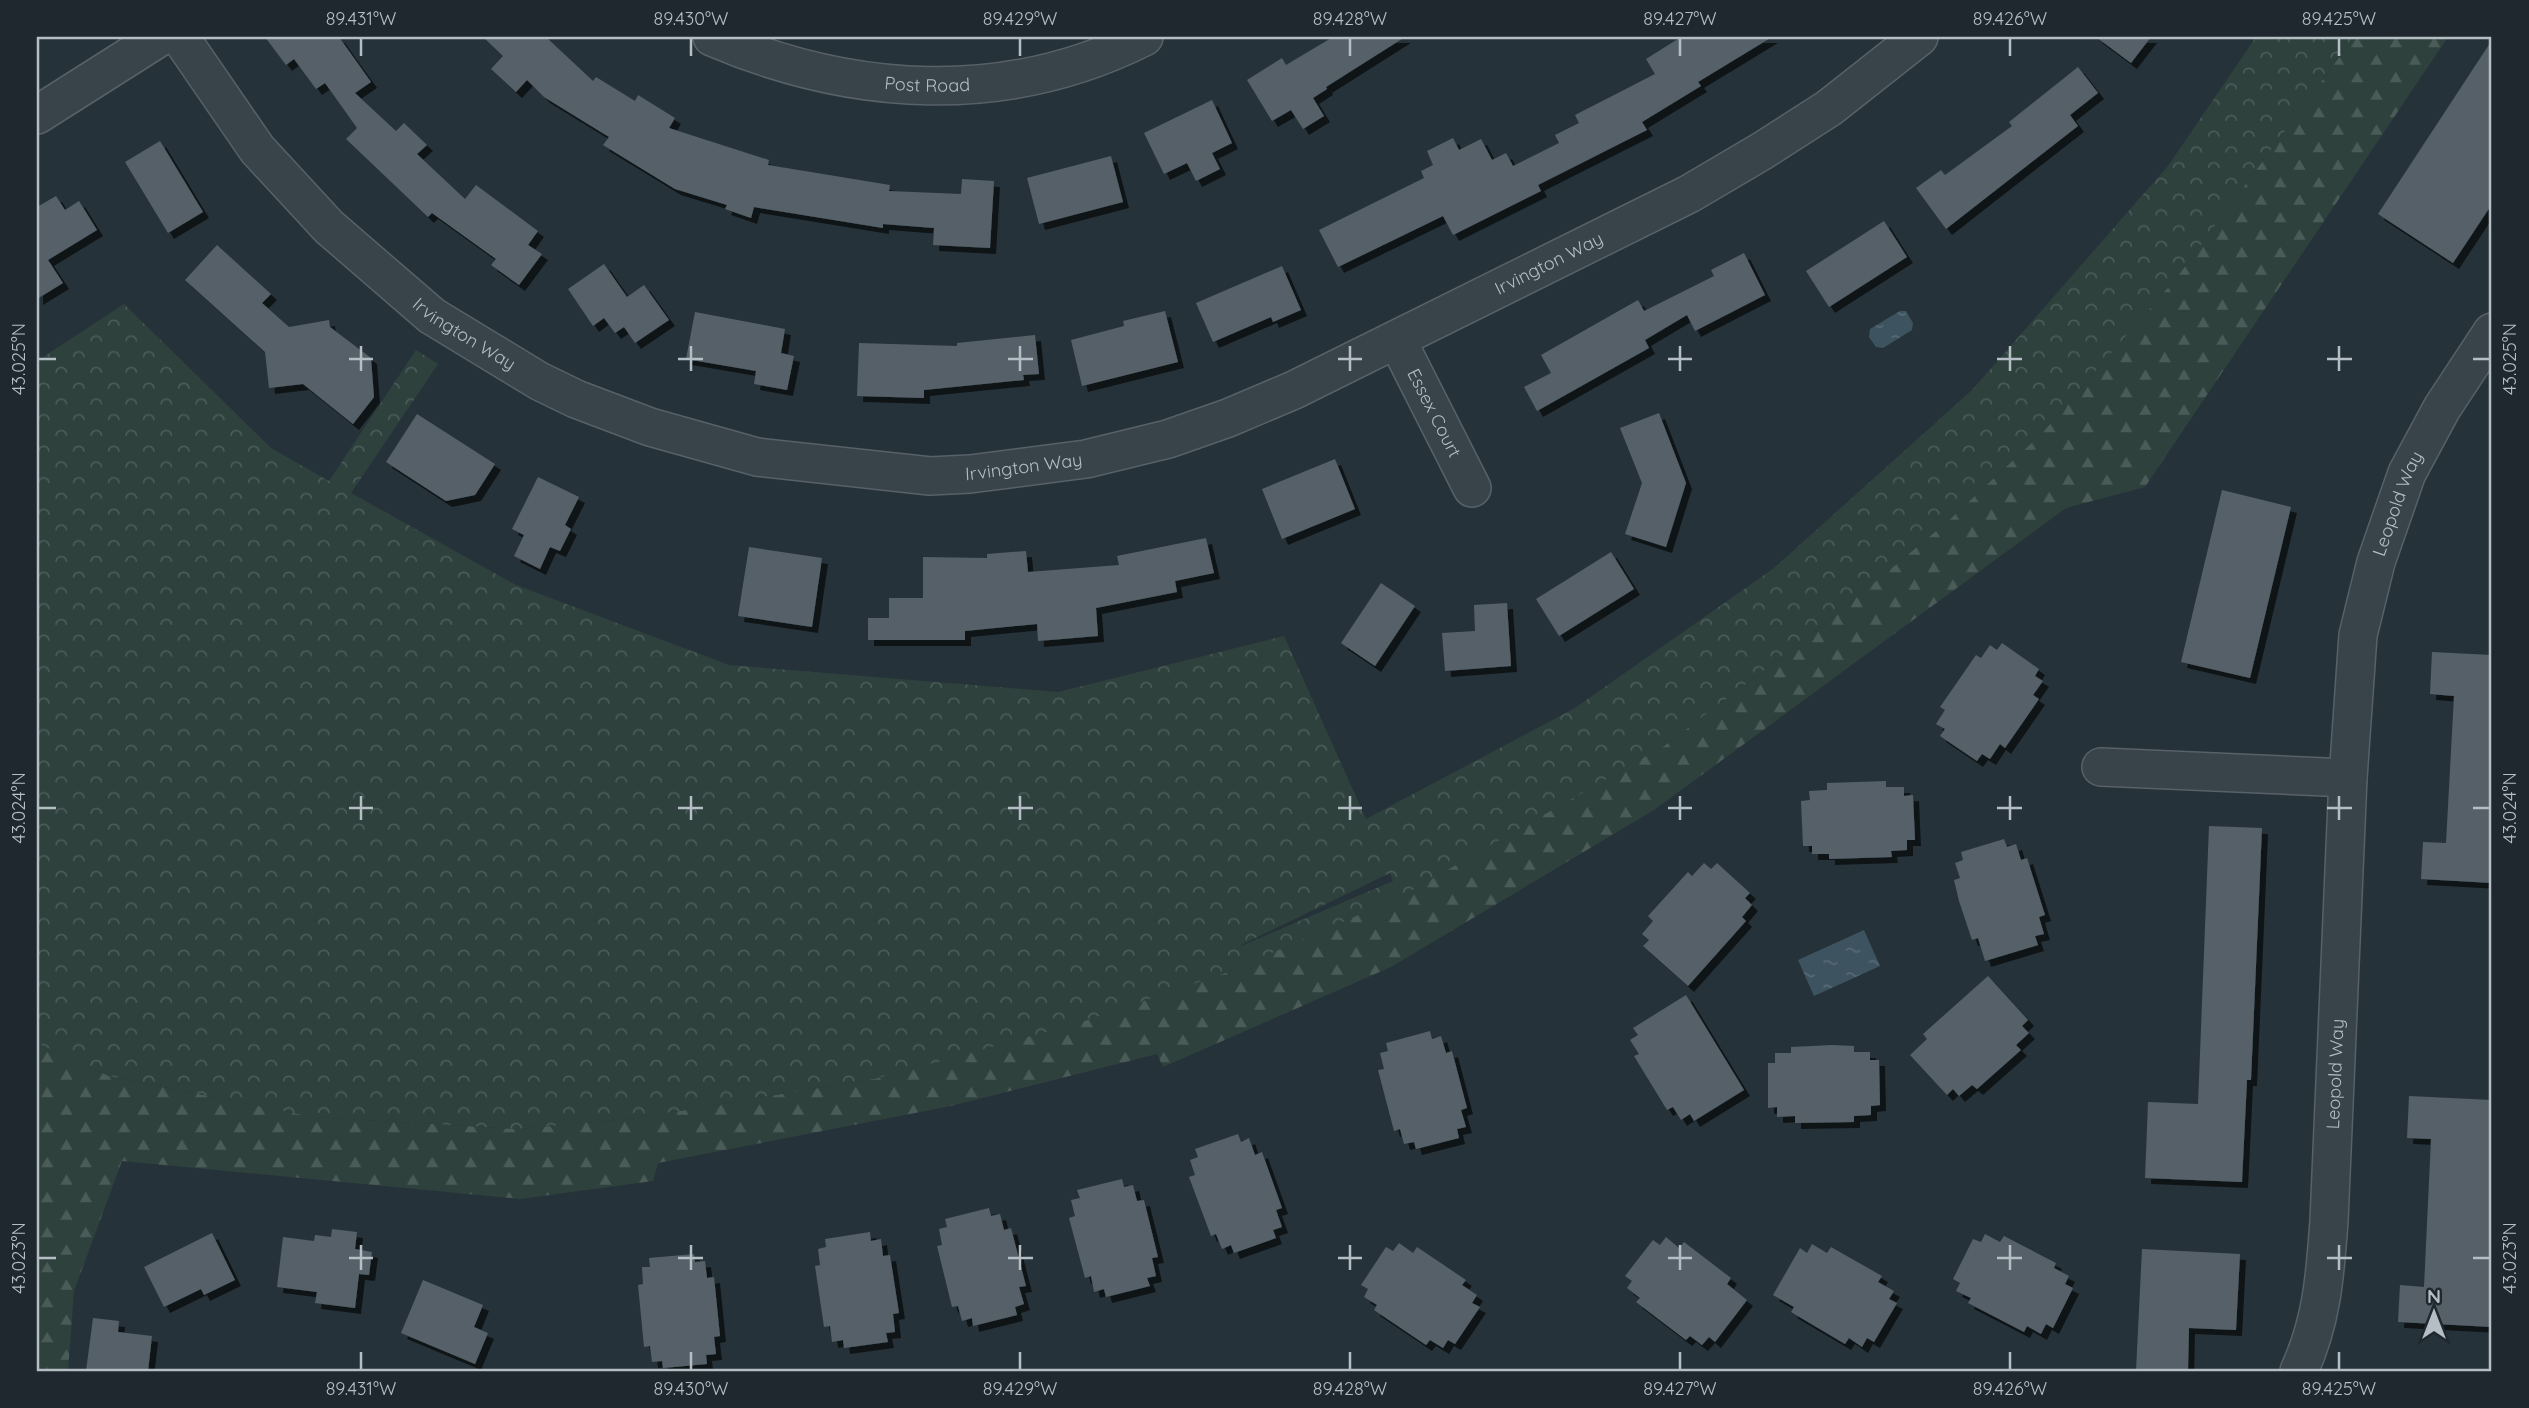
<svg xmlns="http://www.w3.org/2000/svg" width="2529" height="1408" font-family="Quicksand,sans-serif">
<style>
.forest{fill:url(#forest-firs)}
.park{fill:url(#park-crowns);fill-rule:evenodd}
.water{fill:url(#water-ripples)}
.building{fill:#546169;filter:url(#shadow)}
.lines{fill:none;stroke-linecap:round;stroke-linejoin:round}
.minor-casing{stroke:#576167;stroke-width:40}
.minor{stroke:#39434a;stroke-width:37}
.ticks{fill:none;stroke:#b5bec5;stroke-width:2.5}
.labels{text-anchor:middle;stroke-width:7;stroke-linejoin:round;paint-order:stroke}
.street-label{font-size:18px;fill:#b5bec5;stroke:#1e282e}
.neatline{fill:none;stroke:#b5bec5;stroke-width:2.5}
.ticks-label{font-size:18px;text-anchor:middle;fill:#b5bec5}
</style>
<defs>
<pattern id="forest-firs" width="22" height="20" patternUnits="userSpaceOnUse" patternTransform="scale(1.75)"><rect width="22" height="20" fill="#2e413d"/><path d="M5 1l3.5 6h-7zM16 11l3.5 6h-7z" fill="#4a5b58"/></pattern>
<pattern id="park-crowns" width="20" height="18" patternUnits="userSpaceOnUse" patternTransform="scale(1.75)"><rect width="20" height="18" fill="#2e413d"/><path d="M2 6a3 3 0 1 1 6 0M12 15a3 3 0 1 1 6 0" fill="none" stroke="#4a5b58"/></pattern>
<pattern id="water-ripples" width="26" height="14" patternUnits="userSpaceOnUse" patternTransform="scale(1.75)"><rect width="26" height="14" fill="#3d5360"/><path d="M2 4q2-2 4 0t4 0M15 11q2-2 4 0t4 0" fill="none" stroke="#576a75"/></pattern>
<filter id="shadow"><feDropShadow dx="6" dy="6" stdDeviation="0" flood-color="#0009"/></filter>
</defs>
<rect width="100%" height="100%" fill="#263239"/>
<!-- forest -->
<polygon class="forest" points="2354,37 2448,37 2145,487 2066,508 1654,810 1391,967 1163,1067 1157,1054 951,1106 658,1163 653,1181 520,1199 122,1161 74,1291 68,1371 37,1371 37,1043 109,1076 314,1117 518,1129 631,1119 878,1078 1228,972 1664,746 1821,627 1949,520 2043,432 2177,277"/>
<!-- park -->
<path class="park" d="M2256,37H2354L2177,277L2043,432L1949,520L1821,627L1664,746L1402,896L1228,972L1079,1023L878,1078L631,1119L518,1129L314,1117L109,1076L37,1043V361L124,304L271,448L329,481L416,350L438,364L351,493L516,585L729,665L1058,692L1284,636L1366,819L1575,708L1774,568L1972,390L2168,166ZM1390,873L1393,881L1241,946V945Z"/>
<!-- water -->
<g class="water">
<polygon points="1900,311 1906,311 1913,323 1912,330 1883,348 1876,347 1869,337 1870,329"/>
<polygon points="1864,930 1880,966 1814,996 1798,960"/>
</g>
<!-- building -->
<g class="building">
<polygon points="265,37 339,37 371,82 355,93 396,131 404,123 427,145 417,154 465,199 476,185 538,231 528,245 542,254 519,285 491,265 496,259 432,213 428,217 346,139 357,128 325,83 316,89 294,59 286,65"/>
<polygon points="483,37 546,37 593,81 596,77 635,101 638,95 675,118 669,128 769,160 768,165 890,185 889,191 961,194 962,179 994,181 990,248 933,245 934,228 883,224 883,228 754,207 751,218 725,209 727,205 675,189 603,145 609,137 544,97 527,80 516,92 491,69 503,56"/>
<polygon points="1333,37 1405,37 1326,87 1327,89 1313,98 1324,116 1303,129 1291,110 1272,121 1247,80 1282,58 1286,65"/>
<polygon points="1681,37 1772,37 1698,82 1701,86 1642,122 1647,130 1538,185 1541,191 1453,235 1443,216 1338,267 1319,230 1424,178 1421,171 1433,165 1427,151 1453,138 1459,150 1481,139 1492,160 1506,153 1513,166 1559,143 1555,135 1579,123 1575,115 1655,74 1646,59"/>
<polygon points="2096,37 2151,37 2131,63"/>
<polygon points="2492,40 2492,204 2453,263 2378,214"/>
<polygon points="2078,67 2098,93 2070,115 2078,126 1946,229 1916,188 1941,170 1945,175 2012,126 2009,122"/>
<polygon points="1212,100 1232,143 1212,153 1220,169 1196,181 1187,163 1164,174 1144,133"/>
<polygon points="160,141 203,212 168,233 125,162"/>
<polygon points="1111,156 1123,202 1039,224 1027,178"/>
<polygon points="56,196 65,210 79,201 97,230 48,260 63,283 37,299 37,207"/>
<polygon points="1884,221 1907,257 1829,307 1806,271"/>
<polygon points="217,245 271,294 262,303 289,327 329,320 330,327 371,358 374,397 353,424 303,384 269,388 265,352 185,280"/>
<polygon points="1744,253 1765,295 1695,331 1687,315 1645,340 1649,348 1537,411 1524,387 1551,373 1541,355 1638,300 1644,311 1714,276 1711,270"/>
<polygon points="604,264 627,297 644,285 669,320 635,343 624,327 615,333 604,318 593,326 568,289"/>
<polygon points="1282,266 1301,310 1273,322 1271,317 1213,342 1196,303"/>
<polygon points="1165,311 1178,362 1082,386 1071,340 1124,326 1123,321"/>
<polygon points="695,312 785,329 781,353 794,356 787,390 754,384 756,371 686,359"/>
<polygon points="1035,335 1039,374 1023,375 1024,380 924,390 924,398 857,396 859,343 957,346 957,343"/>
<polygon points="1659,413 1686,483 1666,547 1625,534 1642,483 1620,428"/>
<polygon points="417,414 495,464 475,495 446,501 386,462"/>
<polygon points="1335,459 1355,509 1282,539 1262,489"/>
<polygon points="538,477 579,497 565,525 571,529 560,551 550,547 540,569 514,556 524,535 512,529"/>
<polygon points="2222,490 2291,507 2250,678 2181,662"/>
<polygon points="1206,538 1214,573 1175,581 1177,592 1096,608 1098,636 1038,641 1037,624 965,631 965,640 868,640 868,618 889,618 889,598 923,598 923,557 987,558 987,554 1026,551 1028,572 1119,565 1117,556"/>
<polygon points="749,547 822,558 812,627 738,616"/>
<polygon points="1611,552 1634,589 1559,636 1536,599"/>
<polygon points="1381,583 1415,606 1375,666 1341,643"/>
<polygon points="1507,603 1511,666 1445,671 1442,633 1475,631 1474,605"/>
<polygon points="2002,643 2039,669 2035,676 2043,681 2033,695 2039,699 2005,748 2000,744 1990,759 1982,754 1977,761 1940,736 1945,729 1936,724 1945,710 1940,707 1976,655 1981,658 1990,645 1997,650"/>
<polygon points="2432,652 2492,655 2492,883 2421,879 2423,842 2446,843 2454,696 2430,694"/>
<polygon points="1886,781 1886,787 1904,787 1904,796 1913,795 1915,840 1907,840 1907,850 1891,851 1892,857 1829,859 1829,854 1812,854 1812,846 1803,846 1801,801 1810,800 1809,791 1827,790 1827,783"/>
<polygon points="2209,826 2262,828 2251,1080 2247,1080 2242,1182 2145,1178 2148,1102 2198,1104"/>
<polygon points="2004,839 2007,847 2016,844 2021,860 2027,858 2045,915 2039,917 2044,934 2035,936 2038,945 1985,961 1978,938 1972,940 1959,901 1954,880 1960,878 1955,863 1963,860 1961,852"/>
<polygon points="1704,863 1711,869 1717,863 1750,893 1745,898 1752,905 1742,917 1746,921 1688,986 1643,946 1649,940 1642,934 1653,921 1648,916 1688,872 1692,876"/>
<polygon points="1988,976 2028,1020 2022,1026 2029,1033 2016,1045 2021,1050 1977,1089 1972,1085 1959,1096 1953,1089 1947,1095 1910,1055 1927,1039 1923,1034"/>
<polygon points="1686,995 1744,1090 1694,1121 1690,1114 1681,1120 1673,1107 1667,1110 1634,1056 1639,1054 1630,1040 1638,1035 1633,1028"/>
<polygon points="1430,1031 1432,1039 1441,1036 1446,1053 1452,1051 1467,1108 1461,1110 1466,1127 1457,1129 1459,1138 1416,1149 1414,1142 1404,1144 1400,1129 1394,1131 1378,1070 1384,1069 1380,1053 1388,1051 1386,1043"/>
<polygon points="1832,1045 1854,1046 1854,1052 1870,1052 1870,1060 1879,1060 1880,1105 1871,1106 1871,1115 1854,1116 1854,1122 1795,1123 1795,1116 1777,1117 1777,1107 1768,1108 1768,1063 1775,1063 1775,1053 1791,1053 1791,1047"/>
<polygon points="2409,1096 2492,1100 2492,1327 2398,1322 2400,1285 2424,1287 2431,1139 2407,1138"/>
<polygon points="1238,1134 1241,1142 1249,1138 1255,1155 1262,1152 1282,1208 1276,1210 1282,1227 1273,1230 1276,1238 1234,1253 1231,1245 1222,1249 1216,1234 1211,1236 1189,1177 1195,1175 1190,1160 1198,1157 1195,1149"/>
<polygon points="1122,1179 1124,1187 1133,1185 1137,1201 1144,1200 1158,1257 1152,1258 1156,1276 1147,1278 1150,1286 1106,1297 1104,1289 1094,1292 1091,1276 1085,1278 1069,1218 1075,1216 1071,1200 1080,1198 1077,1190"/>
<polygon points="989,1208 991,1216 1000,1214 1004,1230 1011,1228 1026,1286 1019,1287 1024,1304 1015,1307 1017,1315 973,1326 972,1318 962,1321 958,1306 952,1307 937,1246 942,1245 939,1229 947,1227 945,1219"/>
<polygon points="332,1229 357,1232 355,1249 372,1252 369,1275 359,1274 355,1308 315,1303 317,1292 277,1287 283,1237 314,1241 315,1235 331,1237"/>
<polygon points="870,1232 871,1241 881,1239 883,1256 890,1255 899,1313 893,1314 895,1332 886,1333 888,1342 844,1348 843,1340 832,1342 830,1326 824,1327 815,1266 820,1265 818,1249 826,1247 825,1239"/>
<polygon points="212,1233 235,1280 204,1295 201,1289 164,1307 144,1267"/>
<polygon points="1985,1234 2000,1242 2004,1236 2056,1263 2054,1268 2069,1276 2065,1284 2073,1288 2053,1328 2046,1324 2041,1334 2027,1326 2024,1332 1968,1303 1971,1298 1956,1291 1960,1283 1953,1279 1973,1239 1981,1242"/>
<polygon points="1666,1237 1679,1248 1684,1242 1731,1278 1727,1284 1747,1300 1715,1342 1709,1337 1702,1345 1690,1336 1686,1340 1636,1302 1640,1298 1627,1288 1632,1281 1625,1276 1653,1240 1660,1245"/>
<polygon points="1399,1243 1413,1253 1417,1247 1466,1280 1462,1285 1477,1295 1472,1303 1480,1307 1455,1344 1448,1340 1443,1348 1430,1340 1426,1345 1374,1310 1377,1305 1364,1297 1368,1289 1361,1285 1386,1247 1393,1251"/>
<polygon points="1812,1244 1827,1253 1831,1247 1882,1276 1878,1282 1894,1291 1889,1299 1897,1303 1874,1342 1867,1338 1862,1347 1849,1338 1845,1344 1791,1312 1794,1307 1773,1295 1800,1248 1807,1253"/>
<polygon points="2142,1249 2240,1254 2236,1330 2189,1328 2188,1371 2136,1371"/>
<polygon points="694,1254 695,1262 705,1261 707,1278 714,1277 720,1336 714,1337 716,1354 706,1355 707,1364 663,1368 662,1361 652,1362 650,1346 644,1347 638,1285 643,1284 642,1267 650,1267 649,1258"/>
<polygon points="423,1280 483,1305 474,1327 488,1333 475,1364 401,1333"/>
<polygon points="93,1318 119,1321 118,1332 152,1336 148,1371 86,1371"/>
</g>
<g class="lines">
<defs>
<g id="minor">
<path id="s1" d="M180,37L257,149L329,227L432,316L539,381L576,399L650,427L757,457L930,476L970,474L1086,459L1168,439L1228,418L1294,390L1689,194L1762,151L1829,108L1919,37"/>
<path id="s2" d="M712,37C852,97 1005,107 1144,37"/>
<polyline points="37,115 160,37"/>
<path id="s3" d="M1397,340L1472,488"/>
<polyline points="2101,767 2348,778"/>
<path id="s4" d="M2299,1371C2322,1321 2325,1276 2329,1221L2348,778L2358,635L2376,562L2407,473L2442,408L2492,332"/>
</g>
</defs>
<!-- minor casing -->
<use href="#minor" class="minor-casing"/>
<!-- minor -->
<use href="#minor" class="minor"/>
</g>
<!-- ticks -->
<path class="ticks" d="M361,38V56M691,38V56M1020,38V56M1350,38V56M1680,38V56M2010,38V56M2339,38V56M361,346V371M691,346V371M1020,346V371M1350,346V371M1680,346V371M2010,346V371M2339,346V371M38,359H56M349,359H373M678,359H703M1008,359H1033M1338,359H1362M1668,359H1692M1997,359H2022M2327,359H2352M2473,359H2490M361,796V820M691,796V820M1020,796V820M1350,796V820M1680,796V820M2010,796V820M2339,796V820M38,808H56M349,808H373M678,808H703M1008,808H1033M1338,808H1362M1668,808H1692M1997,808H2022M2327,808H2352M2473,808H2490M361,1245V1270M691,1245V1270M1020,1245V1270M1350,1245V1270M1680,1245V1270M2010,1245V1270M2339,1245V1270M38,1258H56M349,1258H373M678,1258H703M1008,1258H1033M1338,1258H1362M1668,1258H1692M1997,1258H2022M2327,1258H2352M2473,1258H2490M361,1352V1370M691,1352V1370M1020,1352V1370M1350,1352V1370M1680,1352V1370M2010,1352V1370M2339,1352V1370"/>
<g class="labels">
<!-- street labels -->
<g class="street-label">
<text dy="6" stroke="none"><textPath href="#s2" startOffset="222">Post Road</textPath></text>
<text dy="6" stroke="none"><textPath href="#s1" startOffset="1570">Irvington Way</textPath></text>
<text dy="6" stroke="none"><textPath href="#s1" startOffset="415">Irvington Way</textPath></text>
<text dy="6" stroke="none"><textPath href="#s3" startOffset="82">Essex Court</textPath></text>
<text dy="6" stroke="none"><textPath href="#s1" startOffset="1003">Irvington Way</textPath></text>
<text dy="6" stroke="none"><textPath href="#s4" startOffset="878">Leopold Way</textPath></text>
<text dy="6" stroke="none"><textPath href="#s4" startOffset="301">Leopold Way</textPath></text>
</g>
</g>
<!-- border -->
<rect width="2529" height="1408" fill="none" stroke="#1e282e" stroke-width="77"/>
<!-- north arrow -->
<g transform="translate(2434 1313)" stroke="#1e282e" stroke-width="5" paint-order="stroke">
<path d="M0-5L12 26L0 18L-12 26Z" fill="#b5bec5"/>
<text y="-10" font-size="19" font-weight="bold" text-anchor="middle" fill="#b5bec5">N</text>
</g>
<rect x="38" y="38" width="2452" height="1332" class="neatline"/>
<g class="ticks-label">
<text x="361" y="25">89.431°W</text>
<text x="691" y="25">89.430°W</text>
<text x="1020" y="25">89.429°W</text>
<text x="1350" y="25">89.428°W</text>
<text x="1680" y="25">89.427°W</text>
<text x="2010" y="25">89.426°W</text>
<text x="2339" y="25">89.425°W</text>
<text transform="translate(19 359) rotate(-90)" y="6">43.025°N</text>
<text transform="translate(2510 359) rotate(-90)" y="6">43.025°N</text>
<text transform="translate(19 808) rotate(-90)" y="6">43.024°N</text>
<text transform="translate(2510 808) rotate(-90)" y="6">43.024°N</text>
<text transform="translate(19 1258) rotate(-90)" y="6">43.023°N</text>
<text transform="translate(2510 1258) rotate(-90)" y="6">43.023°N</text>
<text x="361" y="1395">89.431°W</text>
<text x="691" y="1395">89.430°W</text>
<text x="1020" y="1395">89.429°W</text>
<text x="1350" y="1395">89.428°W</text>
<text x="1680" y="1395">89.427°W</text>
<text x="2010" y="1395">89.426°W</text>
<text x="2339" y="1395">89.425°W</text>
</g>
</svg>
